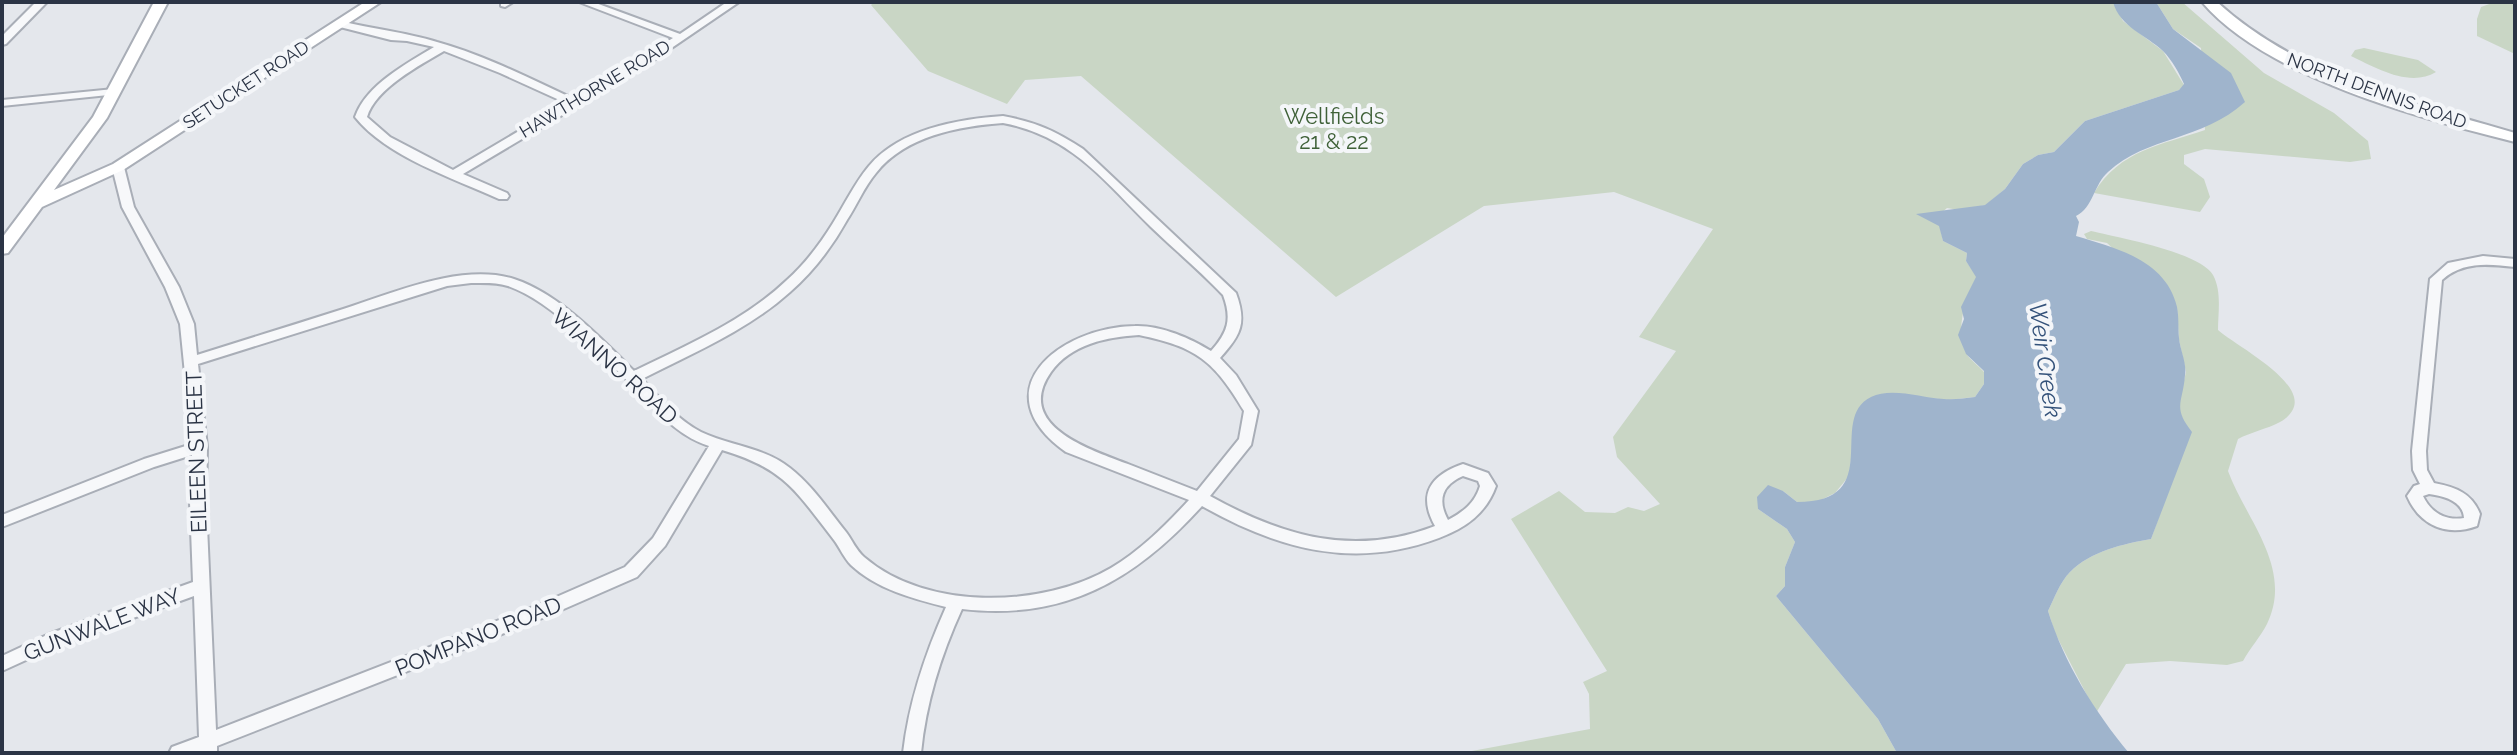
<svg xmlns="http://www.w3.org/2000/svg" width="2517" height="755" font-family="Raleway,sans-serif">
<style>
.green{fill:#c9d6c5}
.water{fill:#9fb4cc}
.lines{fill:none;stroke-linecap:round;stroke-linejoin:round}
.minor-casing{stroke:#a9aeb7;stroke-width:4}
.secondary-casing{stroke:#a9aeb7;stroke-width:4}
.minor{fill:#f7f8fa;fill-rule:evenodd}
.secondary{fill:#fff;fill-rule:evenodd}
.labels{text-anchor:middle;stroke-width:8;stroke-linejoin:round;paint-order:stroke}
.far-street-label{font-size:18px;fill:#2b3445;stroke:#f4f6f9}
.park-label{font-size:22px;fill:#3f6138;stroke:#f4f6f9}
.street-label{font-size:22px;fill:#2b3445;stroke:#f4f6f9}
.water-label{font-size:24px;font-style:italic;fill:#34527a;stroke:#f4f6f9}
</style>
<rect width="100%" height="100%" fill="#e4e7ec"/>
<!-- green -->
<g class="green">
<path d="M874,2H2113L2123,21L2163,51L2184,85L2179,90L2085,121L2054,152L2038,155L2023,164L2005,189L1986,205L1959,210L1947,208L1932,221L1940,226L1943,241L1967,253L1966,261L1977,277C1965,297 1955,330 1966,353C1969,359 1979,366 1984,372V384L1975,397L1948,400L1886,393L1852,451L1849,476L1835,493L1817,502H1797L1783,491L1758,509L1787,529L1795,542L1785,567V586L1776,596L1878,719L1897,753H1461L1590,729L1589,694L1583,682L1607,671L1511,519L1559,491L1585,512L1615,513L1628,507L1644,511L1660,504L1617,457L1613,437L1676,351L1639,337L1713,229L1614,192L1484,206L1336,297L1081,76L1025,80L1007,104L928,71L871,5Z"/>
<path d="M2156,2H2182L2264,73L2334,113L2368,141L2371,159L2350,162L2205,149L2184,155V164L2204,179L2210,197L2200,212L2094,193C2120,150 2161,145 2205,130L2201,48L2173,29Z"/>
<polygon points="2495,2 2515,2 2515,54 2477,36 2477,19 2481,7"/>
<path d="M2364,48L2418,60L2436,72C2410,88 2376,68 2351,56L2355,50Z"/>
<path d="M2091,231C2116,237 2200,252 2213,275C2222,291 2218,313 2218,330C2238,348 2330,393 2280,422C2267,429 2251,432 2238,439L2228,471C2246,520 2294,568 2267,624C2261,636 2250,648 2243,661L2227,665L2170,661L2126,664L2096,713L2055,633L2048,611C2054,599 2060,582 2070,572C2091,551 2123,544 2151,539L2169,489L2180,417L2179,401L2186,372L2179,340L2177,308L2107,243L2087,239L2084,234Z"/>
</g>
<!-- water -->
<path class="water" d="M2113,2H2156L2173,29L2231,73L2245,102C2202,141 2147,136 2108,172C2094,184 2093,208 2076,216L2079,222L2076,236C2116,248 2166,260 2177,307C2179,317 2178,328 2179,338C2180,350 2187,363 2185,375C2183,403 2172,407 2192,432L2151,539C2123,544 2091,551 2070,572C2060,582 2054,599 2048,611C2064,663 2095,712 2129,753H1897L1878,719L1776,596L1785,586V567L1795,542L1787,529L1758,509L1757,497L1768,485L1783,491L1797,502C1887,502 1826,419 1871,397C1892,387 1921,398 1944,399C1954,400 1965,398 1975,397L1984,384V371L1966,354L1958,335L1964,319L1961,307L1976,277L1966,261L1967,253L1943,241L1939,226L1916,214L1985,205L2005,189L2023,164L2038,155L2054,152L2085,121L2179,90L2184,84C2179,73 2172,60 2163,51C2146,35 2120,27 2113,2Z"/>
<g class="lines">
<defs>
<g id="minor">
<polygon points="36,2 47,2 6,44 2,45 2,36"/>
<polygon points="501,2 513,2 505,7 501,6"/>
<path d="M579,2H593L680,34L727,2H739L648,64L463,174L507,193L509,196L507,199H499C453,178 387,157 355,117C366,85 406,64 434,47L407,41L391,40L336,26L335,24L340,21C372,29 405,32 437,42C484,55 529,78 574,99L673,38ZM444,51L500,73L566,103L453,170L390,137L367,117C375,89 420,65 444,51Z"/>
<polygon points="114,89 120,92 118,94 2,106 2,100"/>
<path d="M1003,116C1036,122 1056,131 1083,149L1236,293C1247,323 1241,335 1220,358L1236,375L1258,411L1251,445L1210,496C1284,537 1354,557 1435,526C1417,494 1431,475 1463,464L1488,473L1496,486C1486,514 1465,528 1439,538C1354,570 1278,549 1202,506C1135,580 1065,621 962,609C941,655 926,702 921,753H903C909,701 925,654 946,607C914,599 876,589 851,565C844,558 840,548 834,540C795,490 785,469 722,450L665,546L637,577L550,615L217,746V753H169L172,747L199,737L194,596L61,644L2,671V656L49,634L193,582L190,503L192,455L154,467L2,527V515L144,459L192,444L180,324L165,287L122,207L112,167L114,164L118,163L124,167L134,207L179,287L194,324L197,355C244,340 290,326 337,311C389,295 460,262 514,279C558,293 602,339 634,371C687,345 744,321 787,280C805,264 820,244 833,223C845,204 854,184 869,166C900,129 958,119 1003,116ZM1003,123C1072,136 1104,181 1151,227C1175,250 1200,271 1223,295C1232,319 1228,332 1211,351C1190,338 1160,325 1135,326C1060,327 980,391 1066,452L1189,500C1166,525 1141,550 1111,568C1043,608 926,611 864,557C856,550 852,540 846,532C829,511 812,485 790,468C764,447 730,446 701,432C677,420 660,398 642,379C693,353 748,330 790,292C813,272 832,247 847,220C857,205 864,187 876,173C905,136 959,126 1003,123ZM471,283C483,283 496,282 508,286C553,302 599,353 633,386C657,410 675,435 709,446L653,538L625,567L538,605L216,730L206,503L207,447L198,364L447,286ZM1139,335C1197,347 1214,361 1244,411L1239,439L1197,491C1174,482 1151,473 1128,464C1092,450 1013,426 1051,372C1071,344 1107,337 1139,335ZM1463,476L1478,481L1480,486C1475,503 1463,512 1448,520C1437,500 1442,485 1463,476Z"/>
<path d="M2483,256L2515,259V267C2489,264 2463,261 2442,280L2426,451L2427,470L2434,483C2455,487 2472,493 2480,514L2477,526C2447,537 2420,526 2407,496L2414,486L2420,484L2413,470L2412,451L2430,279L2448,263ZM2429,494C2444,496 2463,501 2464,518C2446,521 2431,513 2423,496Z"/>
</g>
<g id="secondary">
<polygon points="154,2 168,2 107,118 54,190 113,164 365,2 381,2 123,170 42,207 8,253 2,254 2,238 93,117"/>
<path d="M2202,2H2217C2299,77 2411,102 2515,133V142C2421,119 2266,77 2202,2Z"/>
</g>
</defs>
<!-- minor casing -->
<use href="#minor" class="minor-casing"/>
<!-- secondary casing -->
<use href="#secondary" class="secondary-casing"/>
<!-- minor -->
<use href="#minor" class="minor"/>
<!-- secondary -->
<use href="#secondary" class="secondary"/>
</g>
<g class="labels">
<!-- far-street labels -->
<g class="far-street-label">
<text transform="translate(246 85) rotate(-33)" y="6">SETUCKET ROAD</text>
<text transform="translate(595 89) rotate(-31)" y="6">HAWTHORNE ROAD</text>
<text transform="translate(2377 91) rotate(20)" y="6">NORTH DENNIS ROAD</text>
</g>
<!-- park labels -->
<g class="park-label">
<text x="1334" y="124">Wellfields<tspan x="1334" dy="25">21 &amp; 22</tspan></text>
</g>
<!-- street labels -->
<g class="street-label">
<text transform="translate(615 366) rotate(42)" y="8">WIANNO ROAD</text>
<text transform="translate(196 452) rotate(-92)" y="8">EILEEN STREET</text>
<text transform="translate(102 624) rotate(-21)" y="8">GUNWALE WAY</text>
<text transform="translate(478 636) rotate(-22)" y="8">POMPANO ROAD</text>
</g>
<!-- water labels -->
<g class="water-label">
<text transform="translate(2045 360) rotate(82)" y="8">Weir Creek</text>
</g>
</g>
<!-- border -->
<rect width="2517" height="755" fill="none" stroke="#2b3445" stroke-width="8"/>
</svg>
